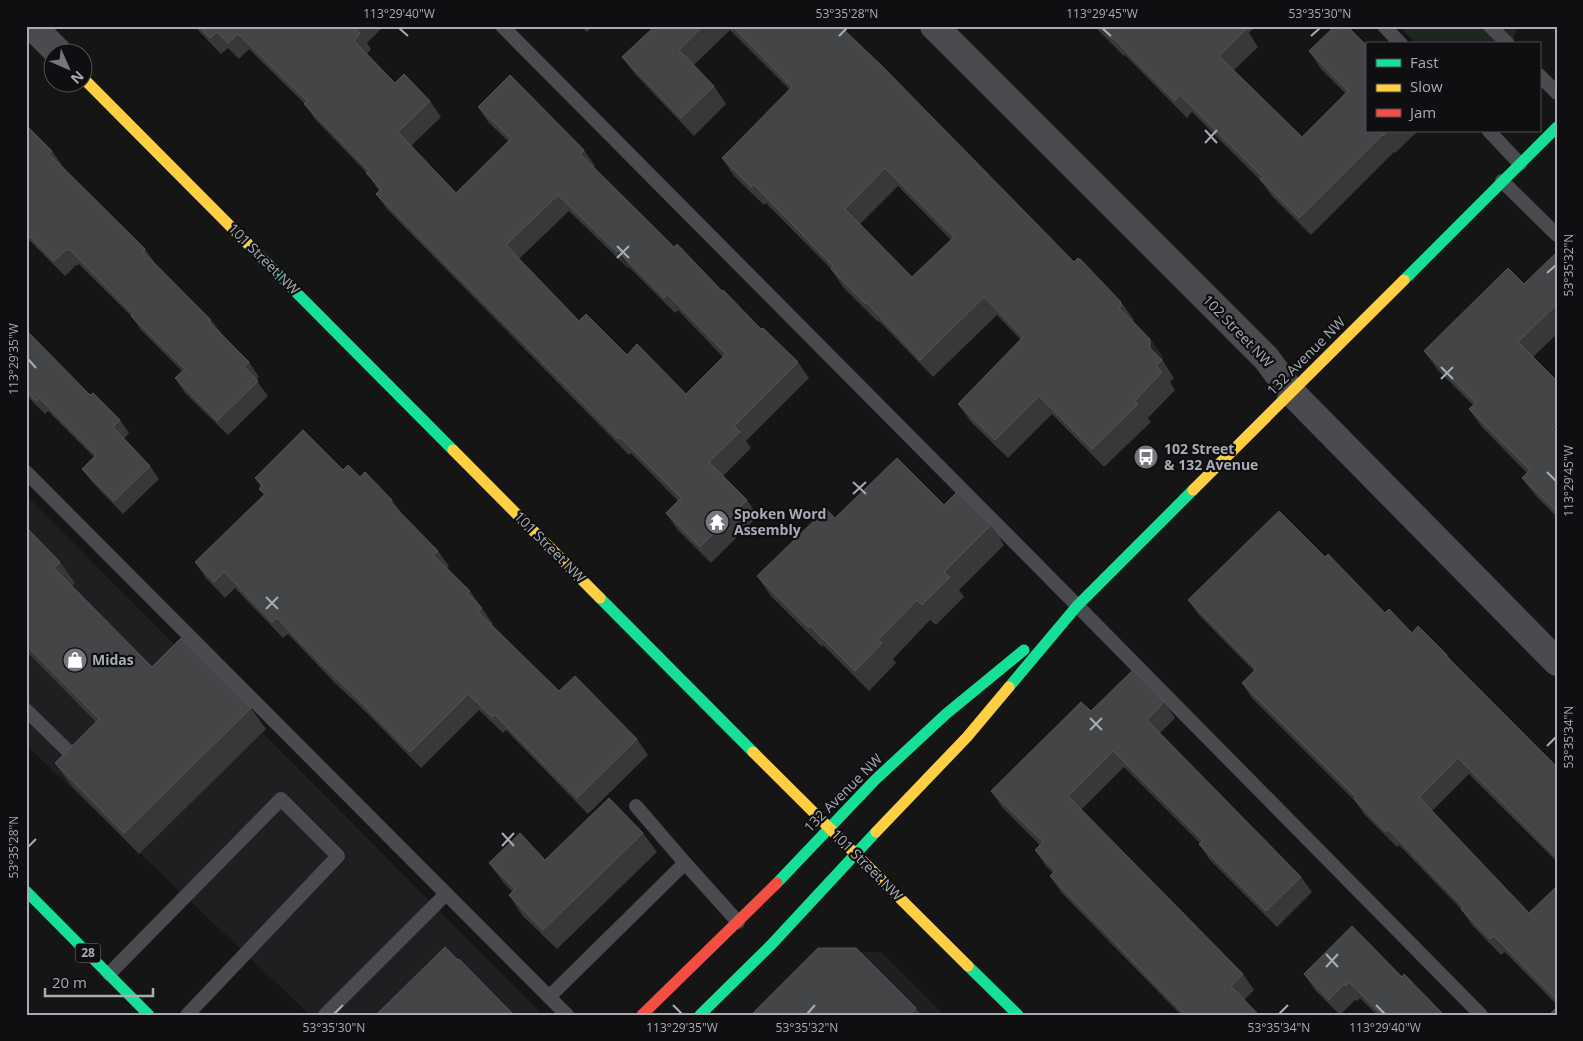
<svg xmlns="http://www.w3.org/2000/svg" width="1583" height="1041" font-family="'Open Sans',sans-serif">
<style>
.built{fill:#1f1f21}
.green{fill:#1f251f}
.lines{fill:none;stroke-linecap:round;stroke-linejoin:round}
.lane{stroke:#4a4b4e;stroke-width:14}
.street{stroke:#4a4b4e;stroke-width:28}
.fast{stroke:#16e098;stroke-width:11}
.slow{stroke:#ffcf43;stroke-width:11}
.jam{stroke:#f24e42;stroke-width:11}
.wall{fill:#373939;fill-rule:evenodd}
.shaded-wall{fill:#252525}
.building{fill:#444547;stroke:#535558;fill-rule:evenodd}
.ticks{fill:none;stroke:#a8acb5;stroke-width:2}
.labels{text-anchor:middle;stroke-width:4.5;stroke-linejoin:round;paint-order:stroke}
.shield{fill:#0f0f11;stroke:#7a7d84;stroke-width:1}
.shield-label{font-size:12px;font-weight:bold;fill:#a8acb5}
.street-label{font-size:14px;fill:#a8acb5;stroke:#0f0f11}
.poi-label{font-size:14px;font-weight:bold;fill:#a8acb5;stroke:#0f0f11;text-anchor:start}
.neatline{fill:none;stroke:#a8acb5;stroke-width:2}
.ticks-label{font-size:12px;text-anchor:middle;fill:#a8acb5}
</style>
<rect width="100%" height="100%" fill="#151515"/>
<!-- built -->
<g class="built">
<polygon points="26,495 543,1015 310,1015 26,745"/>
<polygon points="827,952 881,952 944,1015 764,1015"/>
</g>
<!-- green -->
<polygon class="green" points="1399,26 1518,26 1512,44 1416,44"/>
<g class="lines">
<!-- lane -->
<g class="lane">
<polyline points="502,26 1047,575 1481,1015"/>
<polyline points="1384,26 1401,44"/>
<polyline points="1490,26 1508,44"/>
<polyline points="1539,75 1557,93"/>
<polyline points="1489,131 1520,164"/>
<polyline points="1502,181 1557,235"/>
<polyline points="26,472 567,1015"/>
<polyline points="26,710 68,751"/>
<polyline points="636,806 685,863"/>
<polyline points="109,974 281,799 338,856 187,1015"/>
<polyline points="549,997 685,863 738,922"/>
<polyline points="325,1015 446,894"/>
</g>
<!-- street -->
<g class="street">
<polyline points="32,26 58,52"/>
<polyline points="934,26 1266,358 1291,392 1557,662"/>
</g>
<!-- fast -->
<g class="fast">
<polyline points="247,243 453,450"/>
<polyline points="1404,280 1557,127"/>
<polyline points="600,598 753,752"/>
<polyline points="1009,687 1077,606 1193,490"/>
<polyline points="777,883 875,780 946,714 1024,650"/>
<polyline points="26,891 149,1015"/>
<polyline points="968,966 1018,1015"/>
<polyline points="700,1015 771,945 876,832"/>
</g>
<!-- slow -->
<g class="slow">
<polyline points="82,77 247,243"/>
<polyline points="453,450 600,598"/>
<polyline points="1193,490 1404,280"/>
<polyline points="753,752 968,966"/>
<polyline points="876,832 967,737 1009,687"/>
</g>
<!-- jam -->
<polyline class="jam" points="642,1015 777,883"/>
</g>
<!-- wall -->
<g class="wall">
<path d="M194,26H384L367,43L371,49L367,54L395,83L430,101L441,117L411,146L456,193L508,141L489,123L478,107L584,150L595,166L594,167L674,247L761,329L798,362L809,378L746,441L751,448L723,476L747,500L758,516L711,563L677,529L666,513L678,501L631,453L629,455L387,209L376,194L379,191L367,173L315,119L304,103L249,49L239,59L228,48L221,54ZM569,211L628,268L629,267L675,313L678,310L723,357L686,394L627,355L579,321L519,259Z"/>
<polygon points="581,26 593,26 587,32"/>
<path d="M655,26H840L1074,262L1121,302L1134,320H1133L1135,323L1150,339L1163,357V361L1174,378L1170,382L1175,390L1148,418L1151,422L1104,467L1052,414L1008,458L971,422L958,404L1021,340L997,315L933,377L879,321L878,322L843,287L831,269L766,203L764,205L734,176L722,158L790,90L730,30L694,65L714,86L726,104L694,136L635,74L622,57ZM898,186L951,240L912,277L860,224Z"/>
<polygon points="1094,26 1256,26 1249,33 1258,47 1234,70 1302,137 1346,94 1321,69 1309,51 1335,26 1367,131 1418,131 1395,153 1394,152 1311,235 1272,196 1260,180 1192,112 1187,118 1125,55 1124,56"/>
<polygon points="26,125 52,151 62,165 62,166 145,249 155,263 211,320 222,334 249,362 259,377 256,380 268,396 228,435 185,393 175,378 182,371 141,330 132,317 79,264 77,266 76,265 65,276 26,237"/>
<polygon points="1557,252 1557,334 1533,357 1557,381 1557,517 1535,495 1522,478 1527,473 1482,427 1469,409 1473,405 1437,369 1424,351 1524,284"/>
<polygon points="26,330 90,395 120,420 129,433 124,439 150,466 159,479 123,514 92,482 82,469 94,457 48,411 45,414 26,395"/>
<polygon points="343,470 360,477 392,500 401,513 438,551 449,566 447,568 470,591 493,624 492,625 559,691 637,739 648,755 588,814 506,730 503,733 479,710 421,768 366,712 335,683 288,634 283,638 235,588 225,598 206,578 195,562 264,495 259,489 261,487 255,478"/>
<polygon points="944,505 991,525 1004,545 959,590 964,597 936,625 930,620 893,659 896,663 869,691 823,645 822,647 771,596 757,576 835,518"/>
<polygon points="26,527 60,562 75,583 72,586 152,667 251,708 266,729 139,854 70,784 55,763 96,722 26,651"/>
<polygon points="1325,557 1385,613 1412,633 1447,655 1452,661 1557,767 1557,862 1469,774 1432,811 1529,913 1557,886 1557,1005 1505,952 1501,955 1472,925 1461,909 1399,845 1397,847 1364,814 1355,801 1252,698 1242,683 1254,671 1199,615 1188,600"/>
<polygon points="1164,702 1175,718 1160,733 1301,877 1312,892 1277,927 1210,860 1199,844 1200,843 1124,767 1081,810 1243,974 1254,990 1244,1000 1259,1015 1181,1015 1061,892 1050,876 1053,873 1046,866 1035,850 1040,845 1002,807 991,791 1091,711"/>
<polygon points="643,833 657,852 557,949 522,915 509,895 513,892 503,882 489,863 545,860"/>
<polygon points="1304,974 1402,977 1444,1015 1377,1015 1360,998 1357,1001 1355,1000 1340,1015 1315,990"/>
<polygon points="916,1008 921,1015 751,1015"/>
</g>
<!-- shaded-wall -->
<g class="shaded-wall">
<polygon points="618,251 629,267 628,268 617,252"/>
<polygon points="1150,339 1163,357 1163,361 1150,348"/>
</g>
<!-- building -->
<g class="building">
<path d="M198,26H357L355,28L360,33L354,41L395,83L404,74L430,101L398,132L456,193L511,139L478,107L510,75L584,150L580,154L674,247L677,244L722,291L723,290L761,329L763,328L798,362L734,426L740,432L709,462L747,500L700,547L666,513L681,498L620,437L618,439L376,194L381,189L366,173L369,171L304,104L307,101L238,34L228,43L217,32L210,38ZM558,195L617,252L618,251L664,298L667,294L726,354L686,394L637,344L627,355L586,314L579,321L506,245Z"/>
<polygon points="655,26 703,26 679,50 714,86 681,118 622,57"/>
<path d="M732,26H840L883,67L1074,262L1078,258L1081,260L1121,302L1120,303L1122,305L1119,308L1150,339V348L1162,360L1156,366L1162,372L1135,401L1138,404L1092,449L1039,396L995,440L958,404L1023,337L984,297L920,360L867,303L866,304L831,269L833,266L754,185L751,187L722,158L792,87ZM885,168L954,237L912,277L845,209Z"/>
<polygon points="1099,26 1243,26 1246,29 1219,56 1302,137 1348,91 1309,51 1335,26 1347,26 1367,46 1367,131 1388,131 1383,136 1382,135 1299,218 1260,179 1263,177 1180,95 1175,101 1113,38 1112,39"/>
<polygon points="26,125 52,151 49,154 145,249 143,252 211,320 209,322 249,362 244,367 258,381 217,421 175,378 185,369 131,316 133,314 69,249 67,251 66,250 54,261 26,233"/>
<polygon points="1557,252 1557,304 1518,342 1557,381 1557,425 1552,429 1557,434 1557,512 1522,478 1530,470 1469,409 1476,403 1424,351 1508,268 1524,284"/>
<polygon points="26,330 90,395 93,393 120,420 113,427 150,466 114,501 82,469 96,455 39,398 36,401 26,391"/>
<polygon points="303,430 343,470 348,465 360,477 365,472 392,500 390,502 438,551 433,555 470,591 467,593 482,608 478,612 559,691 575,676 637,739 577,798 495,715 492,717 468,694 410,752 355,696 324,667 277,618 272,622 224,572 214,582 195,562 265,494 259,489 262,485 255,478"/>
<polygon points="897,458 944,505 957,492 991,525 944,572 950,577 922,605 917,600 878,640 882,643 855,671 810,626 808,627 757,576 826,509 835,518"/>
<polygon points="1279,511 1325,557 1328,554 1385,613 1389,609 1412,633 1418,626 1447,655 1446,656 1557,767 1557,858 1458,758 1419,797 1529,913 1557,886 1557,1000 1494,936 1490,939 1461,909 1463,907 1388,829 1386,832 1354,799 1356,797 1242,683 1256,669 1188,600"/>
<polygon points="26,527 60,562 54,568 152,667 181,638 251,708 124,833 55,763 99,719 26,645"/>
<polygon points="1133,670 1164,702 1147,720 1301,877 1266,911 1199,844 1203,841 1113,751 1068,796 1243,974 1231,986 1259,1015 1185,1015 1050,876 1055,871 1035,850 1043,842 991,791 1081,702 1091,711"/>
<polygon points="609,798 643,833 543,930 509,895 515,889 489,863 520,833 545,860"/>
<polygon points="1352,926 1402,977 1404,974 1444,1015 1382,1015 1349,982 1346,986 1344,984 1329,1000 1304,974"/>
<polygon points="445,947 458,960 459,959 514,1015 376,1015"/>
<polygon points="818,948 856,948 916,1008 909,1015 751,1015"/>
<polygon points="1557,1007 1557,1015 1549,1015"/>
</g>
<!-- ticks -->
<path class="ticks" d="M399,28L408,36M1102,28L1111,36M839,36L847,28M1311,36L1320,28M1205,130L1217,143M1205,143L1217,130M617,246L629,258M617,258L629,246M1547,273L1556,265M28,359L36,368M1441,367L1453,379M1441,379L1453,367M1547,472L1556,481M853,482L866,494M853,494L866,482M266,597L278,609M266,609L278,597M1090,718L1102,730M1090,730L1102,718M1547,746L1556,737M502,833L514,846M502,846L514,833M28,847L36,839M1326,954L1338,967M1326,967L1338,954M673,1005L682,1014M1376,1005L1385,1014M334,1014L343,1005M807,1014L815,1005M1279,1014L1288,1005"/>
<!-- icons -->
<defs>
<symbol id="bus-disc" viewBox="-11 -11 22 22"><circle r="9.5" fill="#75777d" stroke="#0f0f11"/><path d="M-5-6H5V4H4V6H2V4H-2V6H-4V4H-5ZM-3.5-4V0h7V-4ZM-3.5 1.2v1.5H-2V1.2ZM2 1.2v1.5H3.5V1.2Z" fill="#fff"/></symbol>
<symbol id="temple-disc" viewBox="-11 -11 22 22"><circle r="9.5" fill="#75777d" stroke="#0f0f11"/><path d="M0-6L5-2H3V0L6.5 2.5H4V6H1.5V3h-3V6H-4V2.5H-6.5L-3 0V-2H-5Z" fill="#fff"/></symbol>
<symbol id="shop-disc" viewBox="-11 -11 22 22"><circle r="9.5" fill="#75777d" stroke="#0f0f11"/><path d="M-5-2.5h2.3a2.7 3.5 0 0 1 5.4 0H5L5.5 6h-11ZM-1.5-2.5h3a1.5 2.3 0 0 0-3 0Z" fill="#fff"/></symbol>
</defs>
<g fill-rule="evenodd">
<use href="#bus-disc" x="1132" y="443" width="28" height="28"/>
<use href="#temple-disc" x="703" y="508" width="28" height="28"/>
<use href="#shop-disc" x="61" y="646" width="28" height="28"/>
</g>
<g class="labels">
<!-- shield labels -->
<rect class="shield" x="75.5" y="943.5" width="25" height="19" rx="4"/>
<g class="shield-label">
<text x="88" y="957">28</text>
</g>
<!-- street labels -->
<g class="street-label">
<text transform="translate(264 259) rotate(45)" y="5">101 Street NW</text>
<text transform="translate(1238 331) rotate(46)" y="5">102 Street NW</text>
<text transform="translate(1306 356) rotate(-45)" y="5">132 Avenue NW</text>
<text transform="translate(550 547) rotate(45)" y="5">101 Street NW</text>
<text transform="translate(843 793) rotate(-45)" y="5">132 Avenue NW</text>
<text transform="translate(867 865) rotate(45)" y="5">101 Street NW</text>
</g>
<!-- poi labels -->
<g class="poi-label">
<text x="1164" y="454">102 Street<tspan x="1164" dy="16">&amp; 132 Avenue</tspan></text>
<text x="734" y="519">Spoken Word<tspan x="734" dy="16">Assembly</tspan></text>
<text x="92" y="665">Midas</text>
</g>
</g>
<!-- border -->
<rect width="1583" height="1041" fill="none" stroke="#0f0f11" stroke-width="55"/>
<!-- legend -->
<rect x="1366" y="42" width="175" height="90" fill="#0f0f11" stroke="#4c4e53"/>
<rect x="1376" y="59" width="25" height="8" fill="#16e098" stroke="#4c4e53"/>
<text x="1410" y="68" font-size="15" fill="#a8acb5">Fast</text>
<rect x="1376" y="84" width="25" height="8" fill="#ffcf43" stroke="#4c4e53"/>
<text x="1410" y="92" font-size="15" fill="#a8acb5">Slow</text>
<rect x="1376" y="109" width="25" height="8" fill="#f24e42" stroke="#4c4e53"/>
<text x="1410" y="118" font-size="15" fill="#a8acb5">Jam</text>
<!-- north arrow -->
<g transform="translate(68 68) rotate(135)"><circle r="24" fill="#0f0f11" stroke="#4c4e53"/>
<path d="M0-4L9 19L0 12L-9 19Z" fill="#75777d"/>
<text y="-8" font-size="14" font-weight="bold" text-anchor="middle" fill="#a8acb5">N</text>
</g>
<!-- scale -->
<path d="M45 988v8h108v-8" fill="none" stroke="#a8acb5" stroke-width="2.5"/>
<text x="52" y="988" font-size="15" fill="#a8acb5" stroke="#0f0f11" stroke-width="4" paint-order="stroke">20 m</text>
<rect x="28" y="28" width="1528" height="986" class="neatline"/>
<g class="ticks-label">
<text x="399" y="18">113°29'40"W</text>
<text x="847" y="18">53°35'28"N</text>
<text x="1102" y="18">113°29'45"W</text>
<text x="1320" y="18">53°35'30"N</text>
<text transform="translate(1569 265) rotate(-90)" y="4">53°35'32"N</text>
<text transform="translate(14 359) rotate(-90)" y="4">113°29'35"W</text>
<text transform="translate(1569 481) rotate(-90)" y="4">113°29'45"W</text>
<text transform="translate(1569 737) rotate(-90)" y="4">53°35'34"N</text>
<text transform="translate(14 847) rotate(-90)" y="4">53°35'28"N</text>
<text x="334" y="1032">53°35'30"N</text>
<text x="682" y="1032">113°29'35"W</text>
<text x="807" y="1032">53°35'32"N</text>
<text x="1279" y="1032">53°35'34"N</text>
<text x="1385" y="1032">113°29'40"W</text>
</g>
</svg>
